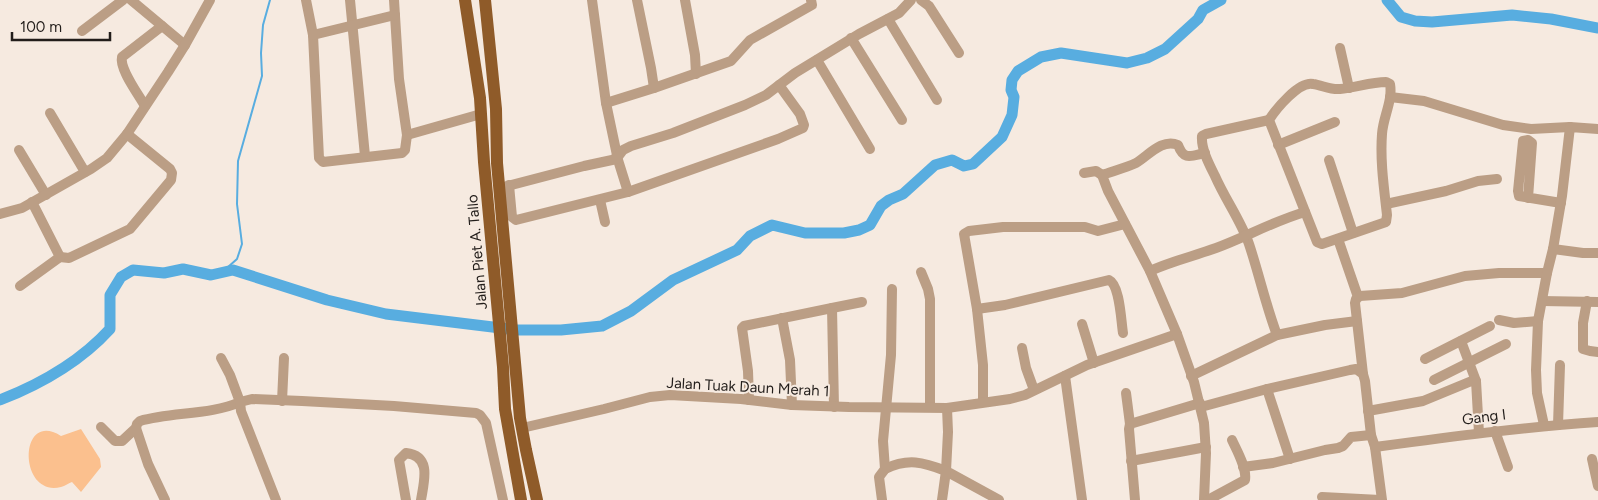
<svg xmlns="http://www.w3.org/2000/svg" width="1598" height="500" font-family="Figtree,sans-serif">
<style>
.green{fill:#fbc08e}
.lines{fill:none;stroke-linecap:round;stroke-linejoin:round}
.stream{stroke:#58ade0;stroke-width:2}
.river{stroke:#58ade0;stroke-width:11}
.minor{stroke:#bb9e85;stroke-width:10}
.major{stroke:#8f5b29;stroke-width:12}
.labels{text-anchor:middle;stroke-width:4;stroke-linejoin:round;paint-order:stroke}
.street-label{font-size:15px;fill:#221d1a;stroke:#f6eae0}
</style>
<rect width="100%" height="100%" fill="#f6eae0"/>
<!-- green -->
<path class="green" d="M81,429L100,459L101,467L81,492L72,482C69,483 65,486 61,487C18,498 18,409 61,436Z"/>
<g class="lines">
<!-- stream -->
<polyline class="stream" points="211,275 228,267 237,259 242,244 237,204 238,161 262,76 261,53 263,25 270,0"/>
<!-- river -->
<g class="river">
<polyline points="1387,0 1401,17 1415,21 1432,22 1512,15 1551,19 1598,28"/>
<path d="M0,400C41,384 80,362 110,329V295L121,277L133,270L164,273L183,269L211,275L233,270L327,300L386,314L517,330H561L602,326L631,311L673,280L737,250L750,236L772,225L805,233H844L859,230L870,225L881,206L889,200L903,194L935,165L952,160L964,166L973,164L1002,137L1012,115L1014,97L1011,90L1012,80L1018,71L1041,57L1061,53L1127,63L1147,58L1165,49L1198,19L1203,10L1221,0"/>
</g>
<!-- minor -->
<g class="minor">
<polyline points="131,0 185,45"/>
<polyline points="306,0 313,35 319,158 323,162 402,153 405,150 407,135 399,79 394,0"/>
<polyline points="350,0 365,156"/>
<polyline points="592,0 606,103 618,160 628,192"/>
<polyline points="637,0 651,68 654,88"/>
<polyline points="685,0 695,55 696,74"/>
<polyline points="921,0 929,6 959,53"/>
<polyline points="888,19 937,100"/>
<polyline points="82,31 123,0"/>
<polyline points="313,35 395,15"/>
<polyline points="851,38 902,120"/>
<polyline points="1340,48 1349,88"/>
<polyline points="817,60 870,149"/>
<path d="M1386,82L1390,84C1393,101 1383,117 1382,134C1380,161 1384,188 1387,215L1386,222L1322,244L1317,242L1269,120C1276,109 1299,81 1313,84C1322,85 1330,90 1340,89C1355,88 1370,82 1386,82Z"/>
<polyline points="1390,97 1424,101 1503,125 1531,129 1570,127"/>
<polyline points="606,103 654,88 731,61 750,40 812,5 811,0"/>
<path d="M145,106C139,95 119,69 122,57L162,26"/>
<polyline points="50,113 85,172"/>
<path d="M1269,120L1206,134L1202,136C1201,149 1209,164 1215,176C1225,199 1241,221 1249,244C1259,274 1266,306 1277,335"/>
<polyline points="407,135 481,114"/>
<polyline points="1278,145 1335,122"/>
<polyline points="19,150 46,195"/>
<polyline points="1329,160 1353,233"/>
<polyline points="1084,173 1096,171 1102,175"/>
<polyline points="509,185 512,217 516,220 628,192 778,139 803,128 804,125 800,114 779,85"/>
<polyline points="500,188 584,166 612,160 617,158 623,150 631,146 673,133 745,105 766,95 795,73 859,34 899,13 911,0"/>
<polyline points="1528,198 1532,143 1528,140 1523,141 1518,191 1519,196 1561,203"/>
<polyline points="600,200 605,222"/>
<polyline points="1386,204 1446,191 1478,181 1497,179"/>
<polyline points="0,214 22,208 91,169 107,158 127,134 168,72 185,45 210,0"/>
<polyline points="1338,239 1358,297"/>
<polyline points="1553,249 1583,253 1598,253"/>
<polyline points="60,257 69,258 130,229 171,180 172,173 170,169 127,134"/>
<path d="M1150,271C1172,261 1194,256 1216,248C1246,237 1274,221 1305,212"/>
<polyline points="921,272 928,289 930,299 930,406"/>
<polyline points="20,286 60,257 32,202"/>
<polyline points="1542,301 1598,302"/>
<polyline points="1587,301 1583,323 1583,349 1590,351 1598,352"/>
<polyline points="832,308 862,302"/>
<path d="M977,309L1005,305L1109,280C1120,285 1121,321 1123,333"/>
<polyline points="782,318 790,360 792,405"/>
<polyline points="1499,320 1514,323 1538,321"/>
<polyline points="1082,324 1094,363"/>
<polyline points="1461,341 1476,381"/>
<polyline points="1022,348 1026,368 1034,390"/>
<polyline points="1425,359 1490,326"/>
<polyline points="1363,374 1355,303 1356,299 1360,296 1402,293 1465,276 1499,273 1547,273"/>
<polyline points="1065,376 1082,500"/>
<polyline points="1191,376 1277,335 1325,325 1357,321"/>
<polyline points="1434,380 1506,344"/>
<polyline points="1267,389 1290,459"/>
<polyline points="1126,393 1130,424"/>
<polyline points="749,400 748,371 742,328 744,326 832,308 834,407"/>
<polyline points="282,401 284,358"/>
<polyline points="983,402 983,365 977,309 964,234 969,231 1003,227 1085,227 1098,231 1125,224"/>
<polyline points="1201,407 1267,389 1350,370 1356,369 1363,374 1365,381 1371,435 1375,447 1382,500"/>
<polyline points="947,408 948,432 946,471 999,500"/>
<polyline points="1368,411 1423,401 1474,380 1476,381 1479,433"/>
<polyline points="1544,425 1537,393 1536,370 1538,321 1547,273 1553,249 1562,196 1570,127 1598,129"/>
<polyline points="1558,425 1560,365"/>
<path d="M101,427L115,441H122L136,428L137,424L140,421C171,412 211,415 240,402L230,375L221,358"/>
<polyline points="136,428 148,464 165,500"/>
<polyline points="522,428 604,409 650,397 670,395 741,399 792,405 849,407 947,408 1010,399 1025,395 1087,365 1177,334"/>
<polyline points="1495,431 1508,467"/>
<path d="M1375,447C1449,437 1523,427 1598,422"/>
<polyline points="1592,459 1598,486"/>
<polyline points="1131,461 1206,447"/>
<polyline points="1243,467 1273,463 1325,450 1338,448 1343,446 1351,437 1371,435"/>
<path d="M885,469C908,458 923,462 946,471L942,500"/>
<polyline points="1322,497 1380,500"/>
<polyline points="276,500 241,411 240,402 252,399 302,401 394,406 476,413 480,415 486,423 503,500"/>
<path d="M406,500L399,460L406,453C432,456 424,481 421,500"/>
<polyline points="882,500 879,477 885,469 883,441 891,355 892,289"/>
<polyline points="1135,500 1129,429 1130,424 1200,403"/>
<path d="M1204,500L1206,453L1204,423L1194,382L1177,334L1150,271L1108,191L1102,175C1113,171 1125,168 1136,163C1148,156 1162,138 1178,145C1184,161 1191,156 1205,153"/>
<path d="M1208,500L1245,480C1247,468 1237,451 1232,440"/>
</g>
<!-- major -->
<g class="major">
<polyline points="465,0 480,98 484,162 503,367 505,409 521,500"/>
<polyline points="485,0 496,109 497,163 520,418 526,450 537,500"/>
</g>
</g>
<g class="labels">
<!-- street labels -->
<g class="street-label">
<text transform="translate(477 252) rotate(-95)" y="5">Jalan Piet A. Tallo</text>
<text transform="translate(748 387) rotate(3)" y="5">Jalan Tuak Daun Merah 1</text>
<text transform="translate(1484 417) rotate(-7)" y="5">Gang I</text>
</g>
</g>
<!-- scale -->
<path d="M12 32v8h98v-8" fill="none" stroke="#221d1a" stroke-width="2.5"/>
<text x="20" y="32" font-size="15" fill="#221d1a" stroke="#f6eae0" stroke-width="4" paint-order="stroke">100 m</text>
</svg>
